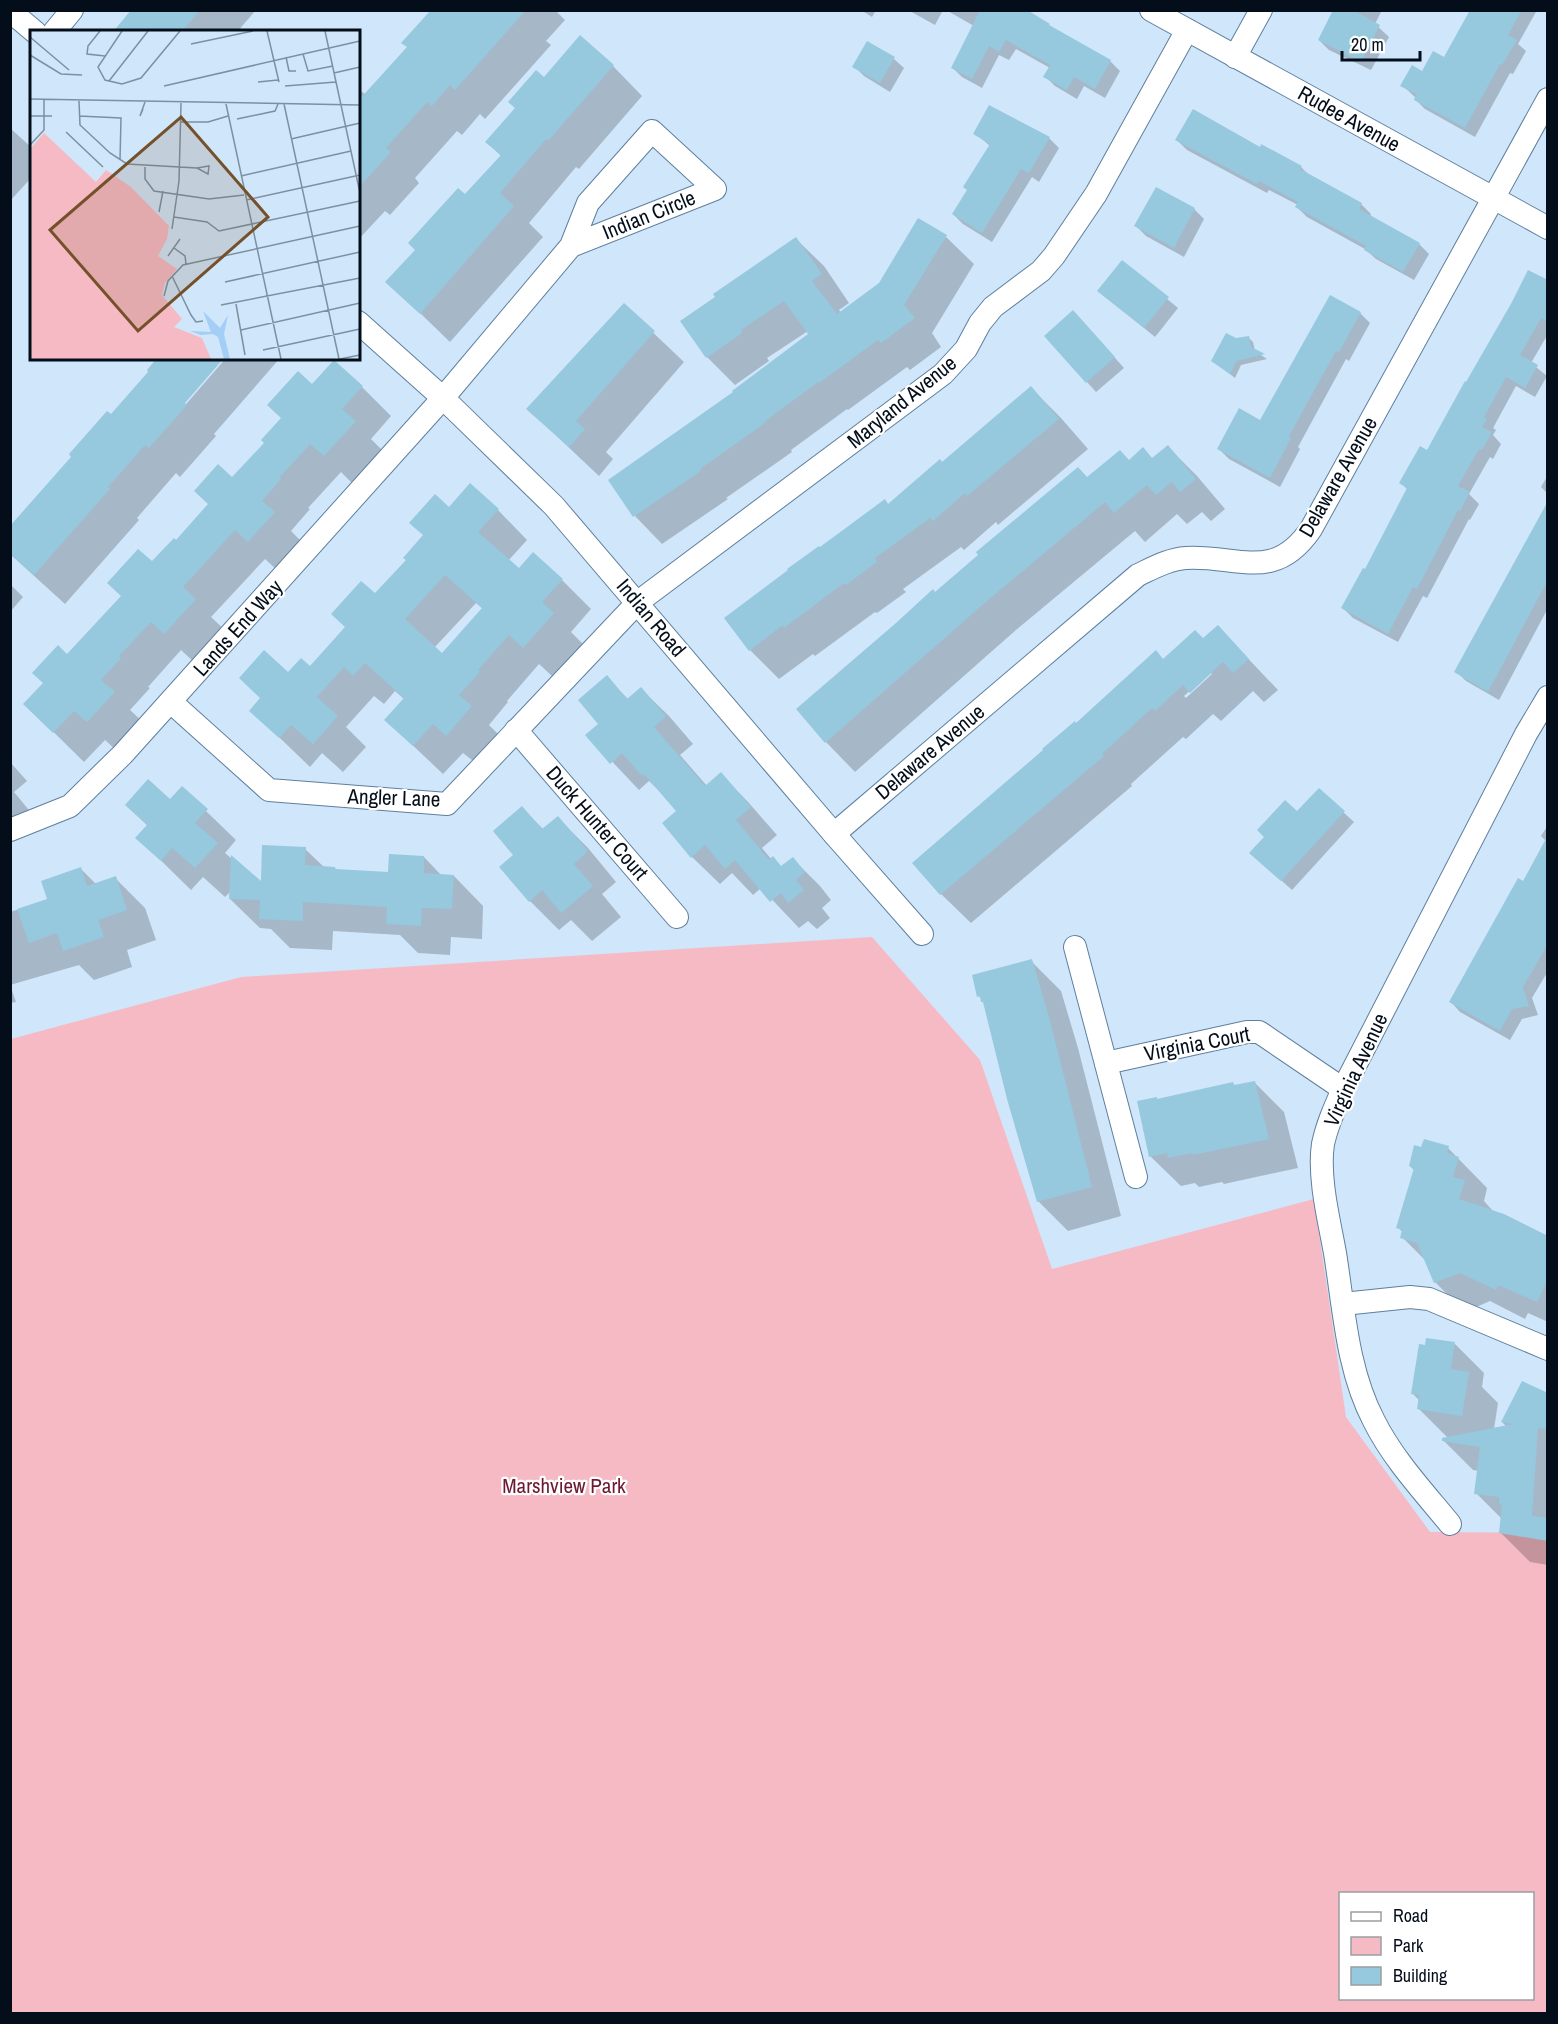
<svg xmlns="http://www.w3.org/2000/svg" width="1558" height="2024" font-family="'Archivo Narrow',sans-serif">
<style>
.green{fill:#f6bac5;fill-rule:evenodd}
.shadow{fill:#0003;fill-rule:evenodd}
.building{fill:#96c8de;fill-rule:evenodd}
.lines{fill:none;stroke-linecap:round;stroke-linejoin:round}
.minor-casing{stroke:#5e7f9e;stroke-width:24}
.minor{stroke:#fff;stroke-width:22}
.labels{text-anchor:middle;stroke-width:4.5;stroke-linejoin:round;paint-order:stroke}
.street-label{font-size:21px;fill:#030e1a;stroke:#fff}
.park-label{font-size:21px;fill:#6d1933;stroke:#fff}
.inset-road{fill:none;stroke:#7e90a0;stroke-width:1.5}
.view{fill:#75512b;fill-opacity:0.15;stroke:#75512b;stroke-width:3}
.inset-edge{fill:none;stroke:#030e1a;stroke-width:3}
</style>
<rect width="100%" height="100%" fill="#d0e6fa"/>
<!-- green -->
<path class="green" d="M872,937L980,1060L1052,1269L1314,1199L1346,1417L1430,1532L1547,1533V2013L11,2014V1039L241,977ZM1340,1894H1532V1998H1340Z"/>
<!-- shadow -->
<g class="shadow">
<polygon points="130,10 256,10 237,32 123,32 131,12"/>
<polygon points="433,10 555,10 565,20 546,41 551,45 485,119 480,114 462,135 457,131 415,178 419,183 390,215 385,211 358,240 358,94 361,91 366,95 408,48"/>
<polygon points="861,10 876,10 872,17"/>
<polygon points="908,10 943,10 935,25"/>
<polygon points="946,10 1022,10 1110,61 1120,71 1105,98 1084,86 1077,99 1055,86 1045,76 1050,68 1016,49 1009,60 999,55 982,88 962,77 952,67 974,26"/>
<polygon points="1334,10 1382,10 1375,24 1389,37 1371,70 1329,50 1319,40"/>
<polygon points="1472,10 1537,10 1518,44 1526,51 1513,74 1510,73 1475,137 1425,109 1415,99 1416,98 1402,85 1445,59"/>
<polygon points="894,59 904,68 890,92 864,76 854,66"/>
<polygon points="613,66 642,96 579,169 576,167 529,223 543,237 450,342 388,282 502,157 487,142 544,79"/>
<polygon points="10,128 32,148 32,177 10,201"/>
<polygon points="975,133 1049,138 1059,148 1039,182 1032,177 992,242 963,224 953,214 968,190 990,146"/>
<polygon points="1177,140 1261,149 1301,167 1311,177 1361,204 1371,214 1370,217 1419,244 1429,254 1414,280 1376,259 1365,249 1307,217 1297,207 1298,205 1269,190 1267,193 1187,150"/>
<polygon points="1157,189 1194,209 1204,219 1184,257 1146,236 1136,226"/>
<polygon points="946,237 974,264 932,333 941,347 910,370 907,367 848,410 847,409 791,450 792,452 726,498 728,499 662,544 635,516 736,392 810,334 808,331 767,358 769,361 735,385 707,357 796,239 824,266 849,303 839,310 841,313"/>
<polygon points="1122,262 1178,308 1155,337 1099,291"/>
<polygon points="1548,285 1548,334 1531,363 1547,376 1535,397 1516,386 1493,428 1496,430 1493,435 1501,444 1493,459 1490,457 1469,494 1479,504 1470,520 1469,519 1427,598 1423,596 1398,642 1353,618 1343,608 1366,571 1408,490 1401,483 1428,452"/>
<polygon points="624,305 684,362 606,452 613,459 599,476 528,409"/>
<polygon points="1360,313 1370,323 1349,361 1346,359 1298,447 1300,449 1280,487 1229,459 1219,449 1261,422"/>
<polygon points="1083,322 1124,368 1096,392 1087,382"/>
<polygon points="1248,337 1253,342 1255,351 1267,359 1241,365 1235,378 1213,361 1235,340"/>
<polygon points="226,358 280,358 214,434 216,436 180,477 176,473 137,518 139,520 65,604 10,554 111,416 150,372 181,410"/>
<polygon points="312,386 362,387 391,416 371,439 384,452 354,485 341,472 308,508 310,509 291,531 303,543 278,571 265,559 211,617 225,630 195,663 181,650 148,687 150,688 130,710 144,723 117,751 105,740 84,762 25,704 152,564 176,542 266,443"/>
<polygon points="1031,388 1061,418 1088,449 998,525 996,522 964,550 961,547 903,589 906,592 877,613 875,612 815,656 813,654 779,679 750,650 889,505 943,464"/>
<polygon points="1168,447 1197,476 1225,509 1211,521 1202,512 1187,524 1177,514 1145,542 1135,531 1016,630 855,772 826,742 935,594 1088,478 1130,461 1153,459"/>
<polygon points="1548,475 1548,494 1541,487"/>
<polygon points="1548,505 1548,608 1499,700 1466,681 1456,671"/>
<path d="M449,509L498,510L527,540L508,561L519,570L562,580L591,609L571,632L583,644L553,677L539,664L507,701L508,702L489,725L501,737L477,764L463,753L443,774L386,720L404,699L395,691L384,704L374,696L346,727L366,747L343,772L322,753L310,767L251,710L288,674L310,668L407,560ZM476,603L483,609L442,655L434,648Z"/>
<polygon points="10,584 23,597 10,612"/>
<path d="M1218,627L1278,690L1264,702L1253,691L1221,721L1213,714L1186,739L1183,737L1131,784L1132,786L971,923L941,894L1077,725L1164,660L1203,640ZM1210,672L1212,674L1186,698L1184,696Z"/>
<polygon points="606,677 629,700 641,689 669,716 693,744 680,755 707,786 721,774 748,802 777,835 762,848 772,860 782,867 793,859 820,886 831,900 822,908 830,918 817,929 808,921 799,928 761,888 753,895 732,873 720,884 692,857 678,811 668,799 649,781 639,790 587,735 600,724"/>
<polygon points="10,762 27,781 14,792 33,815 10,834"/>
<polygon points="182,788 236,840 225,853 262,884 305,849 325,868 335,868 338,871 390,874 424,857 442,876 454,876 483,906 482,939 451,937 450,955 418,953 400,935 333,931 332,950 290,948 271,929 260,928 230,899 231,891 225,897 203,877 191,890 138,838 148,826 127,805 170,801"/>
<polygon points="1319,790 1354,822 1292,890 1261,862 1297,814"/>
<polygon points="522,808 544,830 558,818 588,848 616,882 602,894 621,917 592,941 571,920 559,930 530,901 515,855"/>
<polygon points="1548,825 1548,971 1532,998 1538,1015 1522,1019 1510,1040 1460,1012 1451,1002 1524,883 1546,841 1541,836"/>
<polygon points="81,869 96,884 115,878 145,908 156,940 127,950 132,967 94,980 79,965 10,985 10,912 48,900"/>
<polygon points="1031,961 1061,991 1078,1048 1121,1216 1068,1231 1038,1201 986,1005 979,996"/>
<polygon points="10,985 16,1002 10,1003"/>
<polygon points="1254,1082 1284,1112 1298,1168 1224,1184 1222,1182 1199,1187 1195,1183 1181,1186 1151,1157 1158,1100 1232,1083 1235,1086"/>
<polygon points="1448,1148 1487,1188 1484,1201 1493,1211 1545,1236 1548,1230 1548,1322 1528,1313 1525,1319 1490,1301 1465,1312 1435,1282 1427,1262 1402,1237 1403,1233 1398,1227 1415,1171 1410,1166 1422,1149"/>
<polygon points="1455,1344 1484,1373 1482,1387 1498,1403 1494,1429 1507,1427 1502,1422 1548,1395 1548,1565 1530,1562 1500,1532 1502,1519 1476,1493 1479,1471 1473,1470 1443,1440 1449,1439 1418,1408 1419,1400 1413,1394"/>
</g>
<!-- building -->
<g class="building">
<polygon points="131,10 200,10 182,32 113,32"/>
<polygon points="431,10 526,10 455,90 450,85 432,106 427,102 386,148 391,152 358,188 358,101 407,47 401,43"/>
<polygon points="980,10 1027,10 1050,24 1049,25 1111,60 1095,89 1074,77 1067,90 1043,77 1050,65 1006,40 999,52 989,46 972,79 951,68"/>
<polygon points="1333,10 1353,10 1380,25 1361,62 1318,40"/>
<polygon points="1470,10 1522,10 1508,35 1517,40 1502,65 1500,64 1465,128 1414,100 1416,94 1400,86 1412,65 1422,71 1433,51 1444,57"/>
<polygon points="580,35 614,65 548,141 546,139 500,193 514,206 420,314 385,282 415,250 408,243 458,188 465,194 501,155 485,142 515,108 508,102 536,70 544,77"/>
<polygon points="867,41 895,57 880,83 852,67"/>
<polygon points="989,105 1050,137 1029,173 1021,169 982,233 952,214 967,190 963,187 990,144 973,134"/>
<polygon points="1193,109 1260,147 1261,144 1302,166 1300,169 1362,203 1359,209 1420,243 1403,272 1364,250 1366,246 1295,207 1298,202 1259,181 1257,184 1175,140"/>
<polygon points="1156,187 1195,208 1174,248 1134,226"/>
<polygon points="918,218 947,235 904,305 915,318 881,343 878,340 819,383 818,382 764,422 765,423 700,469 701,471 633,517 608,480 733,392 732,391 808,334 784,301 741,330 742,333 706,358 680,321 715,297 713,294 796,237 822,274 812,281 837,314 879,283"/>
<polygon points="1122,260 1169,297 1144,328 1097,291"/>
<polygon points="1528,270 1548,280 1548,322 1541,318 1520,355 1538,365 1525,388 1506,377 1484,417 1487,419 1482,427 1492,432 1482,450 1479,449 1458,486 1470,492 1460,511 1458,510 1417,589 1413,587 1388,634 1341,608 1363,568 1365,569 1407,488 1399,483 1420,446 1427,450 1465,381 1466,382 1512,302"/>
<polygon points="1330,295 1361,312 1339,352 1336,351 1289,436 1291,438 1270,478 1217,449 1239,408 1260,420"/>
<polygon points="624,303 655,331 576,421 585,429 569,447 526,409"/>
<polygon points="1073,310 1115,357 1086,383 1044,336"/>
<polygon points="1226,333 1236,338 1249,336 1251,347 1265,354 1237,361 1230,374 1211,361"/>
<polygon points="157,358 224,358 185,403 187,405 149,448 145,445 108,487 110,489 34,575 10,554 10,526 71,457 69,454 107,411 111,414 148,372 147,370"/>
<polygon points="334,360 363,386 342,409 356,421 324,456 310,444 280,477 281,479 262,501 275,512 248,542 235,530 183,587 196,599 164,634 151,622 119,656 121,658 101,680 115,692 87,722 74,711 53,733 23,704 43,683 32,673 58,645 67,654 121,596 107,583 138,549 152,561 174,538 176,540 208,504 194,491 218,464 232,477 264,443 261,440 281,418 267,405 298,371 312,384"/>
<polygon points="1031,386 1059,419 967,496 965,493 933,521 930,518 875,558 877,562 846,585 844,583 784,628 783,625 749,651 724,618 788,570 787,569 819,546 820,547 885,499 888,504 940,459 942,462"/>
<polygon points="1168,445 1196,479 1180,492 1172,482 1156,495 1147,485 1114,513 1105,502 987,601 825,743 796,709 896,623 933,589 935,592 978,555 976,552 1078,467 1087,477 1120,450 1129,460 1143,447 1152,458"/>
<path d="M470,483L499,509L478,532L519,568L533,552L563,579L542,602L554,613L523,648L509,635L478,670L480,672L459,695L472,706L446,736L433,724L413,746L384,720L404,698L365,663L353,676L344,667L317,697L338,716L313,744L291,725L279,738L249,711L260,698L239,678L264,650L288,672L301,658L310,666L345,627L331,614L361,581L375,593L406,560L403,558L423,535L409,523L435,494L449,507ZM445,575L482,608L442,653L405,619Z"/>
<polygon points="1548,501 1548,580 1488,692 1454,672"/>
<polygon points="1218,625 1249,659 1233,673 1223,662 1190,693 1183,685 1155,711 1152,708 1102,754 1104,756 940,895 912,863 1043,750 1042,749 1075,721 1076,723 1156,650 1163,659 1195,630 1203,638"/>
<polygon points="607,675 627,699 641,687 666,716 654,727 705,786 721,772 751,807 736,820 769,860 773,856 781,866 793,857 805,872 796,880 804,890 788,903 781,893 770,902 735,860 725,869 705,845 691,858 662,823 676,811 644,774 642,776 622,753 610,764 585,735 598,724 578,700"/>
<polygon points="148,779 170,799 182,786 208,809 195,823 218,843 195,868 172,848 161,861 135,838 147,825 125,805"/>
<polygon points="1319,788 1345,811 1281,881 1249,853 1264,837 1257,830 1285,800 1297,811"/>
<polygon points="522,806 542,829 558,816 588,851 574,864 593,886 561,913 542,890 529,902 499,867 513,855 493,831"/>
<polygon points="1548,835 1548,944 1523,987 1529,1006 1512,1009 1500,1031 1449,1002 1518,878 1523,881"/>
<polygon points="262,845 306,847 305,865 335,867 335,869 388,872 389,854 424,856 424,873 454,875 452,909 422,908 421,926 386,924 387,907 303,902 303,921 259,919 260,900 229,899 231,855 261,881"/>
<polygon points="81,867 87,886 116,876 127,910 98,920 104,937 63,951 57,933 29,943 17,909 47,899 41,881"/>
<polygon points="1032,959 1049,1017 1092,1187 1037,1202 1007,1099 983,1002 981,1002 980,996 977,997 972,975"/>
<polygon points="1255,1081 1269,1139 1193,1155 1192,1153 1168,1158 1167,1153 1149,1157 1137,1101 1157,1097 1157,1099 1233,1082 1234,1085"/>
<polygon points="1424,1139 1449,1146 1447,1153 1459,1157 1453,1177 1465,1180 1459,1199 1504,1214 1548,1236 1548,1279 1537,1302 1498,1285 1496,1290 1460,1273 1434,1283 1417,1243 1400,1238 1402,1230 1396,1228 1414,1168 1409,1166 1414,1145 1421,1147"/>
<polygon points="1426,1338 1455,1342 1451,1369 1469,1372 1462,1416 1417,1409 1419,1395 1411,1394 1419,1344 1425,1345"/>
<polygon points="1522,1381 1548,1393 1548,1429 1538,1428 1532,1516 1548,1518 1548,1541 1499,1533 1502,1505 1499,1504 1499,1497 1474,1494 1480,1447 1442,1441 1442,1438 1513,1424 1501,1422"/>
</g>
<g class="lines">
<defs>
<g id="minor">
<polyline points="1151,10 1548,228"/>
<polyline points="10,11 35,32"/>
<polyline points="54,32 72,10"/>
<polyline points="1235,57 1261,10"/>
<polyline points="358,322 443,398 554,506 834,834 922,934"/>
<polyline points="171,702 269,790 447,804 638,602 943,374 966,349 980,323 993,307 1041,271 1054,256 1096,194 1187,30"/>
<polyline points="516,730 677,917"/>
<polyline points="10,830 70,806 123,754 443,398 571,246 715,189 652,131 588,203 571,246"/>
<path d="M834,834L1138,575C1153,568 1169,559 1186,558C1238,555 1274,583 1311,529L1548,99"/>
<polyline points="1075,947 1136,1177"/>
<polyline points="1106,1063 1247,1032 1259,1032 1343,1089"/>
<polyline points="1343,1304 1410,1297 1429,1299 1548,1349"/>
<path d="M1450,1524C1423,1491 1393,1459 1374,1421C1347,1370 1344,1309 1335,1253C1329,1220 1318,1177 1323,1144C1327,1125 1335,1107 1343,1089L1526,734L1548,697"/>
</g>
</defs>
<!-- minor casing -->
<use href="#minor" class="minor-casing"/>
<!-- minor -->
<use href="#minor" class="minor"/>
</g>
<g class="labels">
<!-- street labels -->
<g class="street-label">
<text transform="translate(1349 119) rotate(29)" y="7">Rudee Avenue</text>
<text transform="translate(649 215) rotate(-22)" y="7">Indian Circle</text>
<text transform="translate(902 402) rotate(-39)" y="7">Maryland Avenue</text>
<text transform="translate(1338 477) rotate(-60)" y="7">Delaware Avenue</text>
<text transform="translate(651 618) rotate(50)" y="7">Indian Road</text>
<text transform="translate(238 628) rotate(-48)" y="7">Lands End Way</text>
<text transform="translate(930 752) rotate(-40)" y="7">Delaware Avenue</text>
<text transform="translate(394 798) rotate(2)" y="7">Angler Lane</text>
<text transform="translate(597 823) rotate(49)" y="7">Duck Hunter Court</text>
<text transform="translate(1197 1044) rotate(-11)" y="7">Virginia Court</text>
<text transform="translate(1356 1070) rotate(-65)" y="7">Virginia Avenue</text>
</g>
<!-- park labels -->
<g class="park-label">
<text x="564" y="1493">Marshview Park</text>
</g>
</g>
<!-- overview -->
<g transform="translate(30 30)">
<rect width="330" height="330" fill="#d0e6fa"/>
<path d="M14,103L66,152L76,140L101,157L139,196L137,209L128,226L147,239L135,253L132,265L152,289L144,297L172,308L181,329H0V119Z" fill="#f6bac5"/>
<path d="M173,281L190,298L198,285L194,304L200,329H194L188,307L183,304L171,305L160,301L181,302Z" fill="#a4cef5"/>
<path class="inset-road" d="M70,1L58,16L57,24L75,26M92,1L68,37L75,50L92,54L111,48L150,1M237,1L249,52M295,1L330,163M0,7L39,40M161,14L223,1M273,24L278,41L303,36M0,25L31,44L52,45M256,27L259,41H266M304,43L330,37M79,51L118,1M228,52L248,50M134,56L330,11M255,56L306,52M0,69L330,75M49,71L50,95L80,123L97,134L167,138L178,144L179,136L167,138M196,74L251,329M254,74L309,329M113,79L110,86L115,72M0,86H22M49,86L91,88L90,130M207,89L245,81L248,74M151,92H178L198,86M36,102L73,137M261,109L330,93M0,115L14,100V70M115,137V149L124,161L179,169L214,165M211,146L321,121M216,170L330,145M129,182L133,161M144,187L177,192L189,201L330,171M142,199L149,151L151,73M144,218L155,226L156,234M138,226L150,209M142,246L161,285L166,292L173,291M195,252L330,222M134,266L138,251L153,235L330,196M206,274L215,325M191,275L330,248M211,300L330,273M233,320L330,299M310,329L330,325"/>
<path class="view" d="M151,87L238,187L108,301L20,200Z"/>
<rect width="330" height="330" class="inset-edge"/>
</g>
<!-- border -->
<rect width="1558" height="2024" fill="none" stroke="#030e1a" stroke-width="24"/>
<!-- legend -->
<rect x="1339" y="1892" width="195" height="108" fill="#ffffff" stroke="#9a9fa3" stroke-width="1.5"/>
<rect x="1351" y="1912" width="30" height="9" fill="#ffffff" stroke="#9a9fa3" stroke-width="1.5"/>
<text x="1393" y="1922" font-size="18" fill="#030e1a">Road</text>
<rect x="1351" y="1937" width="30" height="18" fill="#f6bac5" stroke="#9a9fa3" stroke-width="1.5"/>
<text x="1393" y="1952" font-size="18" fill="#030e1a">Park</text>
<rect x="1351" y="1967" width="30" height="18" fill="#96c8de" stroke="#9a9fa3" stroke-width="1.5"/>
<text x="1393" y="1982" font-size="18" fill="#030e1a">Building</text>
<!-- scale -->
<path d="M1342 51v9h78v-9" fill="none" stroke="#030e1a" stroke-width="3"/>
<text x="1351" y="51" font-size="18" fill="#030e1a" stroke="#ffffff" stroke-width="4.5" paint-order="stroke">20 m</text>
</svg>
